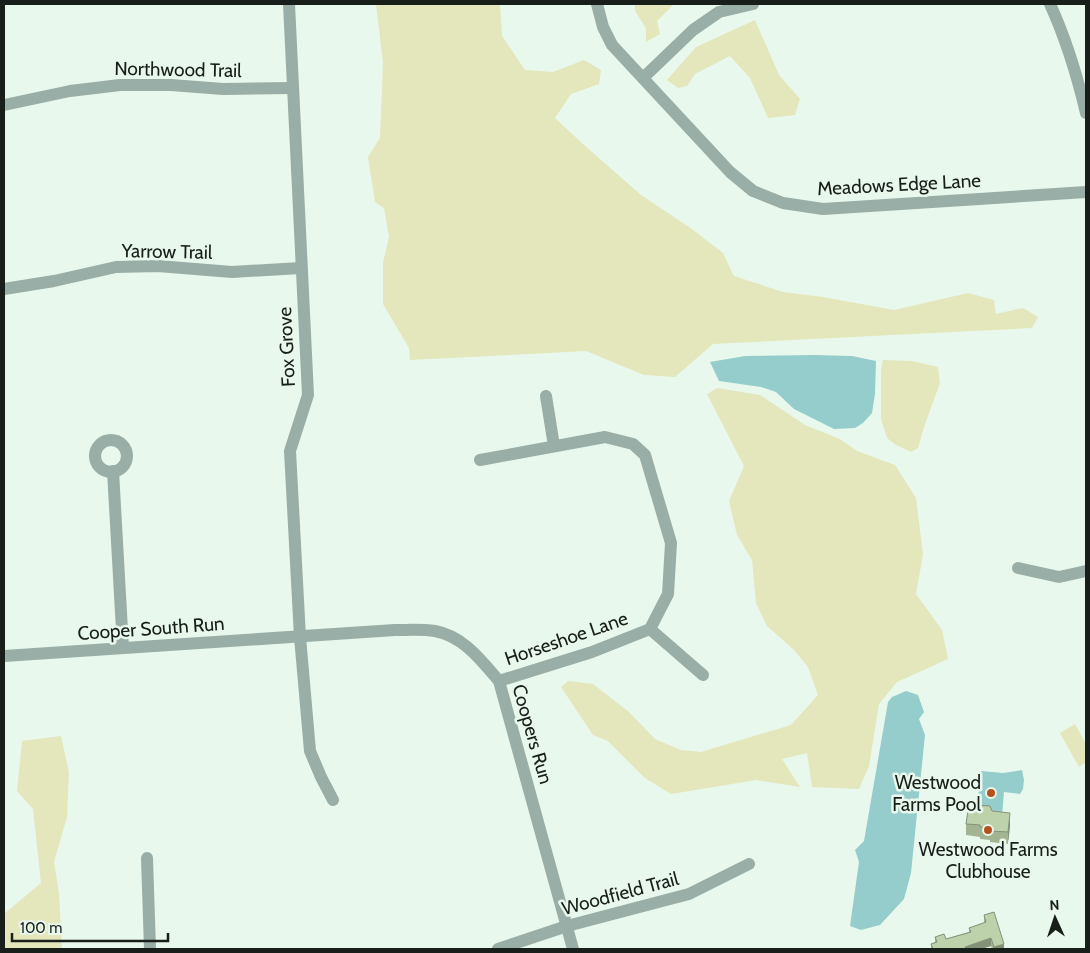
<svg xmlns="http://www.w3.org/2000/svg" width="1090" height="953" font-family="Cabin,sans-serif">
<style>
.green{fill:#e4e6bc}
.water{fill:#95cdcc}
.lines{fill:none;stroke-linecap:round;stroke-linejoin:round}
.minor{stroke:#99aea7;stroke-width:12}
.wall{fill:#a3b492}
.shaded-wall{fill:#849277}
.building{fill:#bdd1aa;stroke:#849277}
.poi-dot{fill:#b5511d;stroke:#e9f8ec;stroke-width:2}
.labels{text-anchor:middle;stroke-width:5;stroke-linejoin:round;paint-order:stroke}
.street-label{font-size:19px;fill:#181e19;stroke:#e9f8ec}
.poi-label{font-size:19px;fill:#181e19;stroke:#e9f8ec;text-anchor:end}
</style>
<rect width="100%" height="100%" fill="#e9f8ec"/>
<!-- green -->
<g class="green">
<polygon points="376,4 500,4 502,36 525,70 553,72 584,60 601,70 599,84 571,94 555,118 583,144 641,195 692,229 723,253 734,276 783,292 823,297 894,310 968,293 994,300 996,314 1023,308 1038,317 1032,328 713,344 675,377 644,375 586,351 410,360 409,348 383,304 383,263 389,237 384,208 375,202 368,157 380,138 383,63"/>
<polygon points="635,4 674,4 657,21 660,34 646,42 646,28 635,11"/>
<polygon points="755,20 779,75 800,99 795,115 768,118 750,78 730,56 695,74 687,86 678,88 667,80 696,47"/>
<polygon points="883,360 912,361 938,367 940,383 924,427 918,448 911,452 896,445 887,438 881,419 881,370"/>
<polygon points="717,388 760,395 805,425 840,439 857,451 895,465 916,498 923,554 916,594 942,630 948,659 897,682 879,704 869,766 859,789 812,787 807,753 782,759 800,787 756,780 671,794 645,778 608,741 593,735 561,687 568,681 593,684 629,712 655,739 681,750 701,752 791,725 818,695 808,667 794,650 767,626 756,603 752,560 737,535 729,501 744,466 707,394"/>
<polygon points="1075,724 1086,744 1086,762 1079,767 1060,733"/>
<polygon points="61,736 69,772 67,817 54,862 59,893 62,949 4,949 4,914 41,883 33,809 17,791 22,741"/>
</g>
<!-- water -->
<g class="water">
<polygon points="814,355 852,356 876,361 875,394 872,413 863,423 855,428 834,429 794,409 776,392 761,387 719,381 710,362 745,356"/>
<polygon points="906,691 918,695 924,712 919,719 925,735 911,873 904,899 880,925 861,930 850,926 859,862 855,850 864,841 888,702 892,697"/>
<polygon points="1022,770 1024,780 1023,789 1020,794 1004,792 1002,816 976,813 981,771 1003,773"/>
</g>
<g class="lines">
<!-- minor -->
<g class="minor">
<polyline points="289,4 308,395 290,451 300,637 310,751 321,777 333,800"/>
<polyline points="597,4 603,27 612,45 730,172 753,191 783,203 823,209 1086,192"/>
<path d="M1050,4C1066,39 1077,75 1086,113"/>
<polyline points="643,78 693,30 719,12 753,4"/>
<polyline points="4,105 70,91 120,85 171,85 223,89 293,88"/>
<polyline points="4,289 54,281 116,267 158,266 232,272 301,268"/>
<polyline points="546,396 554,446"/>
<circle cx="111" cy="456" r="16"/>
<polyline points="480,460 605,437 633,444 645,455 671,543 668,594 650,629 592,652 499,681"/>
<polyline points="113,471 123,648"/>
<polyline points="1018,568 1059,577 1086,571"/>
<polyline points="650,629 703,675"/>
<path d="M4,656L395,630C408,630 422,629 435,631C463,636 481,660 499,681L573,949"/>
<polyline points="147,858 150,949"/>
<polyline points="498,949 567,926 689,894 749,864"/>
</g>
</g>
<!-- wall -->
<g class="wall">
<polygon points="992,811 1010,825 1008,844 990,842 990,840 980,839 980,837 966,835 966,824"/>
<polygon points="984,915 1004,949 992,949 991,946 981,949 931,949 931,944 935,942 935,937 946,939 969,932 969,928 984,923"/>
</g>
<!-- shaded-wall -->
<g class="shaded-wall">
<polygon points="1010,813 1010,825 1008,844 1008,832"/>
<polygon points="991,938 991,946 981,949 965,949 965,947"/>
<polygon points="1004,944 1004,949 994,949 994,947"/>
</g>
<!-- building -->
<g class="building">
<polygon points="977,805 990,806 992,811 1010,813 1008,832 990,831 990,828 980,827 980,825 966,824 968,810 977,811"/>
<polygon points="994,912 1004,944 994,947 991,938 965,947 966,949 933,949 931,944 937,942 935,937 944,934 946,939 971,932 969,928 986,922 984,915"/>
</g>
<!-- markers -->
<g class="poi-dot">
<circle cx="991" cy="793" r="5"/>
<circle cx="988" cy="830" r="5"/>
</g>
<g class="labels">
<!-- street labels -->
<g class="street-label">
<text transform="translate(178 69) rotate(1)" y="7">Northwood Trail</text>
<text transform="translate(899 184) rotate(-3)" y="7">Meadows Edge Lane</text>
<text transform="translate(167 251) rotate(1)" y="7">Yarrow Trail</text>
<text transform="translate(286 347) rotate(-93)" y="7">Fox Grove</text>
<text transform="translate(151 628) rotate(-4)" y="7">Cooper South Run</text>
<text transform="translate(566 638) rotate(-19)" y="7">Horseshoe Lane</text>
<text transform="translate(533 734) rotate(74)" y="7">Coopers Run</text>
<text transform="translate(620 893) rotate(-15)" y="7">Woodfield Trail</text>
</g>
<!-- poi labels -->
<g class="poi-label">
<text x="981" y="789">Westwood<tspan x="981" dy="22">Farms Pool</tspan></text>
<text x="988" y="856" text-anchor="middle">Westwood Farms<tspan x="988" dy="22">Clubhouse</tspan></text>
</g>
</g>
<!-- border -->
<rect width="1090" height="953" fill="none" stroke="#181e19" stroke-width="10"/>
<!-- north arrow -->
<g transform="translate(1055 918) rotate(357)" stroke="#e9f8ec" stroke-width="4" paint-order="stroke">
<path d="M0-4L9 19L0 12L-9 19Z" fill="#181e19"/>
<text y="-8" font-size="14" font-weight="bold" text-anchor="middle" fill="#181e19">N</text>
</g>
<!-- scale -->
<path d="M12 933v8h156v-8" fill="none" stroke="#181e19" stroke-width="2.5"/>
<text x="20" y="933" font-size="15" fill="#181e19" stroke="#e9f8ec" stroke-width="4" paint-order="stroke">100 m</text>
</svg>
